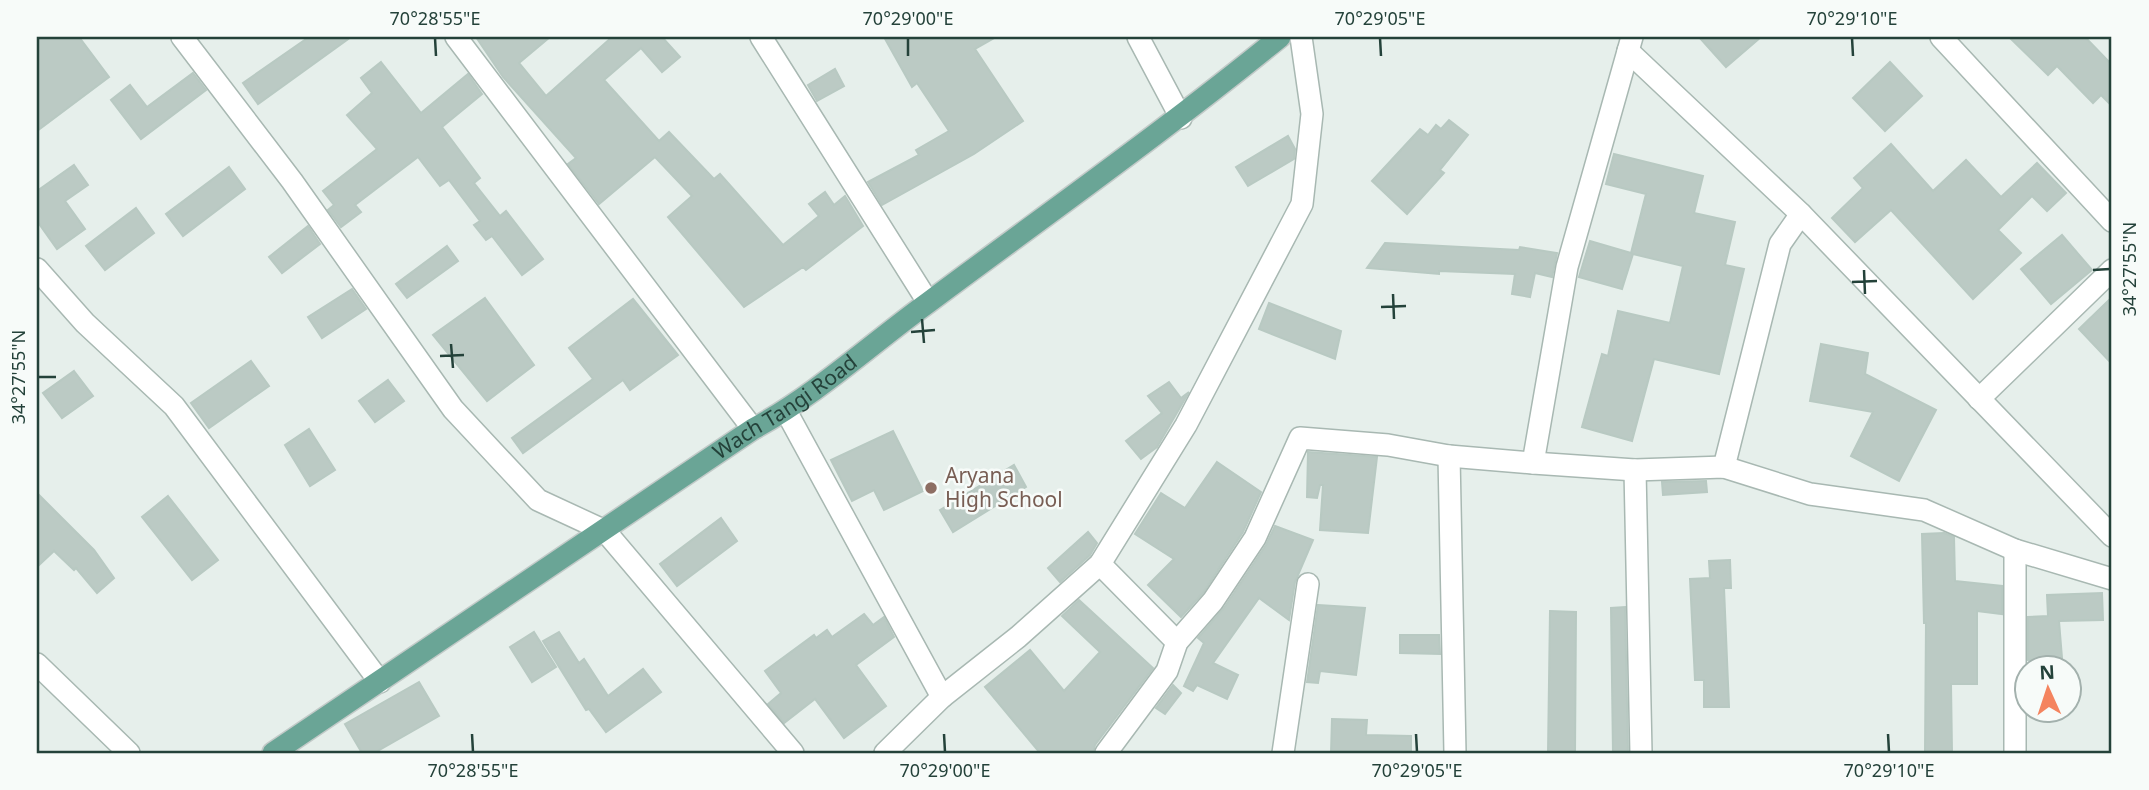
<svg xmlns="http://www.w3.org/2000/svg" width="2149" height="790" font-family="'Noto Sans',sans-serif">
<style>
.building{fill:#bbcac4;stroke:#b8c9c2;stroke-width:2}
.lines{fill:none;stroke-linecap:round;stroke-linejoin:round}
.minor-casing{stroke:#a8b8b2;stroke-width:24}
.major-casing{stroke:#c2cac8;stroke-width:24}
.minor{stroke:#fff;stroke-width:21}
.major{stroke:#6aa596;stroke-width:21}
.ticks{fill:none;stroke:#24423a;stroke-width:2.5}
.education-dot{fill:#8d6e63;stroke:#f7fbf9;stroke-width:2.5}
.labels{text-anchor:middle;stroke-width:5;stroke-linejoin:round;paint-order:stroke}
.street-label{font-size:21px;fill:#24423a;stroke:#f7fbf9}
.education-label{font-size:21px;fill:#785e54;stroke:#f7fbf9;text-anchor:start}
.neatline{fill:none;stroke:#24423a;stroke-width:2.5}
.ticks-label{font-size:18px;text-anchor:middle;fill:#24423a}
</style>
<rect width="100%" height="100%" fill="#e6efeb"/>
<!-- building -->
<g class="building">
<polygon points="37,37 79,37 109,77 37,131"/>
<polygon points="309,37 351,37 258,104 243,83"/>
<polygon points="476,37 550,37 519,63 546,96 612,37 662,37 680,57 662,72 641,48 604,80 659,141 669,132 714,179 720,174 783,245 819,216 809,204 825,192 834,205 845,196 863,226 806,270 803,267 744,307 668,217 692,196 655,157 599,204 568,164 576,158 503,77"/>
<polygon points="884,37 996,37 975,49 1023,121 974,154 882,205 868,182 919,155 916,150 949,131 917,83 912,87"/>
<polygon points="1699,37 1761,37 1726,67"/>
<polygon points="2009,37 2085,37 2112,65 2112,106 2101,95 2093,103 2057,66 2048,75"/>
<polygon points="381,62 421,113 468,74 482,94 442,127 480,178 474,183 500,216 506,211 543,259 522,275 492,236 486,240 474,225 480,221 449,180 440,186 418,157 355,205 361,212 341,227 328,210 334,205 323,191 377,149 347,115 372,93 361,78"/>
<polygon points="1890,62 1922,96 1885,131 1853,98"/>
<polygon points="835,69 844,86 817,101 808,85"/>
<polygon points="193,73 206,90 141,139 111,100 130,85 147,107"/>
<polygon points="1449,120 1468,135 1440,170 1444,173 1407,214 1372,181 1420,129 1428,135 1436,125 1441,129"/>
<polygon points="1288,136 1295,149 1294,159 1248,186 1236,167"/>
<polygon points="1891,144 1933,191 1966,160 2001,197 2037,163 2066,193 2047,211 2032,196 1998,230 2021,253 1973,299 1891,210 1855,242 1832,218 1863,188 1854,178"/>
<polygon points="1614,154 1703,176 1694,213 1735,222 1725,265 1744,269 1719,374 1654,359 1632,441 1582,427 1602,354 1608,356 1618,311 1670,323 1683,266 1633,254 1622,289 1579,277 1590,241 1631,253 1646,194 1606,184"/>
<polygon points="74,165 88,185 65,201 85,229 57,249 37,221 37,191"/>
<polygon points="229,167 245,189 183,236 166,214"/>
<polygon points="136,208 154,233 105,270 86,246"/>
<polygon points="308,226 320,244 282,273 269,257"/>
<polygon points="2062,235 2092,270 2051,304 2021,269"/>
<polygon points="1385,243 1519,250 1520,247 1557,253 1552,277 1535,273 1530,297 1512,294 1515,274 1439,271 1439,274 1367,268"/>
<polygon points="447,246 458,261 407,298 396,284"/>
<polygon points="352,289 366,309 322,338 308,317"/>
<polygon points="2112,297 2112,364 2079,329"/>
<polygon points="485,298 534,365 487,401 433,335"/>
<polygon points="633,299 678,355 630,390 623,380 523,453 512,438 593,379 569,348"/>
<polygon points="1269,303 1341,331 1335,359 1259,329"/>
<polygon points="1821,344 1868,353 1865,374 1936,410 1899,481 1851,456 1873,412 1810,401"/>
<polygon points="251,361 269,386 209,428 191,403"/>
<polygon points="74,371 93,396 62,418 43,393"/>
<polygon points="388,380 404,401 375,422 359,401"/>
<polygon points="1169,382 1181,398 1189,392 1157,447 1141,459 1126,441 1162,413 1148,396"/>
<polygon points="309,429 335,470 310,486 285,445"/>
<polygon points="893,431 923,491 884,510 874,490 852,501 831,460"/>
<polygon points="1308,452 1377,457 1368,533 1320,530 1323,485 1320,485 1317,498 1307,497"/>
<polygon points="1217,462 1261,492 1243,532 1203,593 1181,617 1148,585 1174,559 1135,534 1161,493 1185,508"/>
<polygon points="1014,465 1026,487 953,532 940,510"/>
<polygon points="1706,481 1707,492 1663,495 1662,482"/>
<polygon points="37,493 94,550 114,578 97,593 76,568 74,570 54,551 37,567"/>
<polygon points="168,496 218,560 192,580 142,517"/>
<polygon points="721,518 737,541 677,586 660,564"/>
<polygon points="1275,526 1313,540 1295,582 1289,620 1259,598 1213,663 1238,675 1227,699 1197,685 1193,691 1184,686 1204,643 1198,638 1224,608 1266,545"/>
<polygon points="1088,532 1097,543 1090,555 1060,582 1048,568"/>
<polygon points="1944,533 1954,537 1955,581 2002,586 2002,614 1977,611 1977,684 1951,684 1952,753 1925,753 1926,623 1924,623 1922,534"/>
<polygon points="1730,560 1731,588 1724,588 1729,707 1704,707 1704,680 1695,680 1690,579 1710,578 1709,561"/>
<polygon points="2102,593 2103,620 2059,621 2062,658 2028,660 2028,617 2048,616 2047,595"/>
<polygon points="1079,600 1153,668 1095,745 1093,753 1040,753 985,687 1030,650 1064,691 1100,652 1062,616"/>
<polygon points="1318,605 1365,608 1356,675 1320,671 1318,683 1307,682"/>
<polygon points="1625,607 1628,753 1613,753 1611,608"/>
<polygon points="1550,611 1576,612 1575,753 1548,753"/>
<polygon points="864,614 873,625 884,617 894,637 856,665 886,706 844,738 815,699 784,723 768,704 781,693 765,671 814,635 816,638 827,630 832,637"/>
<polygon points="534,632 556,667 532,682 510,647"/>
<polygon points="559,632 579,663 584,659 608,696 643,669 661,692 606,732 589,709 586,710 543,641"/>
<polygon points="1400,635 1439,635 1440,654 1400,653"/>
<polygon points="419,682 439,716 374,753 362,753 345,724"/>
<polygon points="1173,685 1181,693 1165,714 1156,708"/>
<polygon points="1332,719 1367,720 1366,735 1411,736 1411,753 1331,753"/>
</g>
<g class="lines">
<defs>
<g id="minor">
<polyline points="182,37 292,181 453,409 538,500 605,531 793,753"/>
<polyline points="456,37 753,429"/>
<polyline points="761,37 928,302"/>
<polyline points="1138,37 1181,118"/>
<polyline points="1941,37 2112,221"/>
<polyline points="1628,51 1801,214 2112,536"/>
<polyline points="37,269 85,323 174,406 380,682"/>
<polyline points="1979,399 2112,270"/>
<polyline points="786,411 942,697"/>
<polyline points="1449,456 1455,753"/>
<polyline points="1533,463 1567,267 1632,37"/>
<polyline points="1724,467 1780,244 1801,214"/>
<polyline points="1635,470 1641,753"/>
<polyline points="1100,564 1177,642"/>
<polyline points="37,664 129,753"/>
<polyline points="885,753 942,697 1018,637 1100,564 1186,425 1302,204 1312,114 1301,37"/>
<polyline points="1106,753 1167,671 1177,642 1213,601 1255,538 1300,438 1388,445 1449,456 1533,463 1635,470 1724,467 1810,494 1924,510 2015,550 2112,579"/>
<polyline points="1283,753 1308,584"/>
<polyline points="2015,753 2015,550"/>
</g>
<g id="major">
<path id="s1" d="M273,753L753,429C816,395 871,344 929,302C1047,214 1166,130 1280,37"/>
</g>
</defs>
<!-- minor casing -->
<use href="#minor" class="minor-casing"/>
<!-- major casing -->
<use href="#major" class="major-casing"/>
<!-- minor -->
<use href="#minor" class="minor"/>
<!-- major -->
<use href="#major" class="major"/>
</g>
<!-- ticks -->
<path class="ticks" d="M435,38L436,56M908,38V56M1380,38L1381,56M1852,38L1853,56M1864,270L1865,294M2093,270L2110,269M1852,282L1877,281M1393,294L1394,319M1381,307L1406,306M922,319L924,343M911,332L935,330M451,344L453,368M440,356L464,355M38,377H56M472,734L473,752M944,734L945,752M1416,734L1417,752M1888,734L1889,752"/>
<!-- markers -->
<circle class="education-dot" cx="931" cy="488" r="7"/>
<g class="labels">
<!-- street labels -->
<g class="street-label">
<text dy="7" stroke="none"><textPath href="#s1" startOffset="618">Wach Tangi Road</textPath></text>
</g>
<!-- education labels -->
<g class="education-label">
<text x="945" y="483">Aryana<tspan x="945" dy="24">High School</tspan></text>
</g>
</g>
<!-- border -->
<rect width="2149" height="790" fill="none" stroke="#f7fbf9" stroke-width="77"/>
<!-- north arrow -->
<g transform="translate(2048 689) rotate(357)"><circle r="33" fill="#f7fbf9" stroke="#a3b1ad" stroke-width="2"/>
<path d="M0-5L12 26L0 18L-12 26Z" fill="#f4845f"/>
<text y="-10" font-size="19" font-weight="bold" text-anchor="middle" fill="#24423a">N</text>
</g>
<rect x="38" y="38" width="2072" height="714" class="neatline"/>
<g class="ticks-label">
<text x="435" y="25">70°28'55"E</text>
<text x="908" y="25">70°29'00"E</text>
<text x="1380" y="25">70°29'05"E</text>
<text x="1852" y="25">70°29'10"E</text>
<text transform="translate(2130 269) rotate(-90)" y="6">34°27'55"N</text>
<text transform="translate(19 377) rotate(-90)" y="6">34°27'55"N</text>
<text x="473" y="777">70°28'55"E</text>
<text x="945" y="777">70°29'00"E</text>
<text x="1417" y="777">70°29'05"E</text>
<text x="1889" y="777">70°29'10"E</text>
</g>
</svg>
